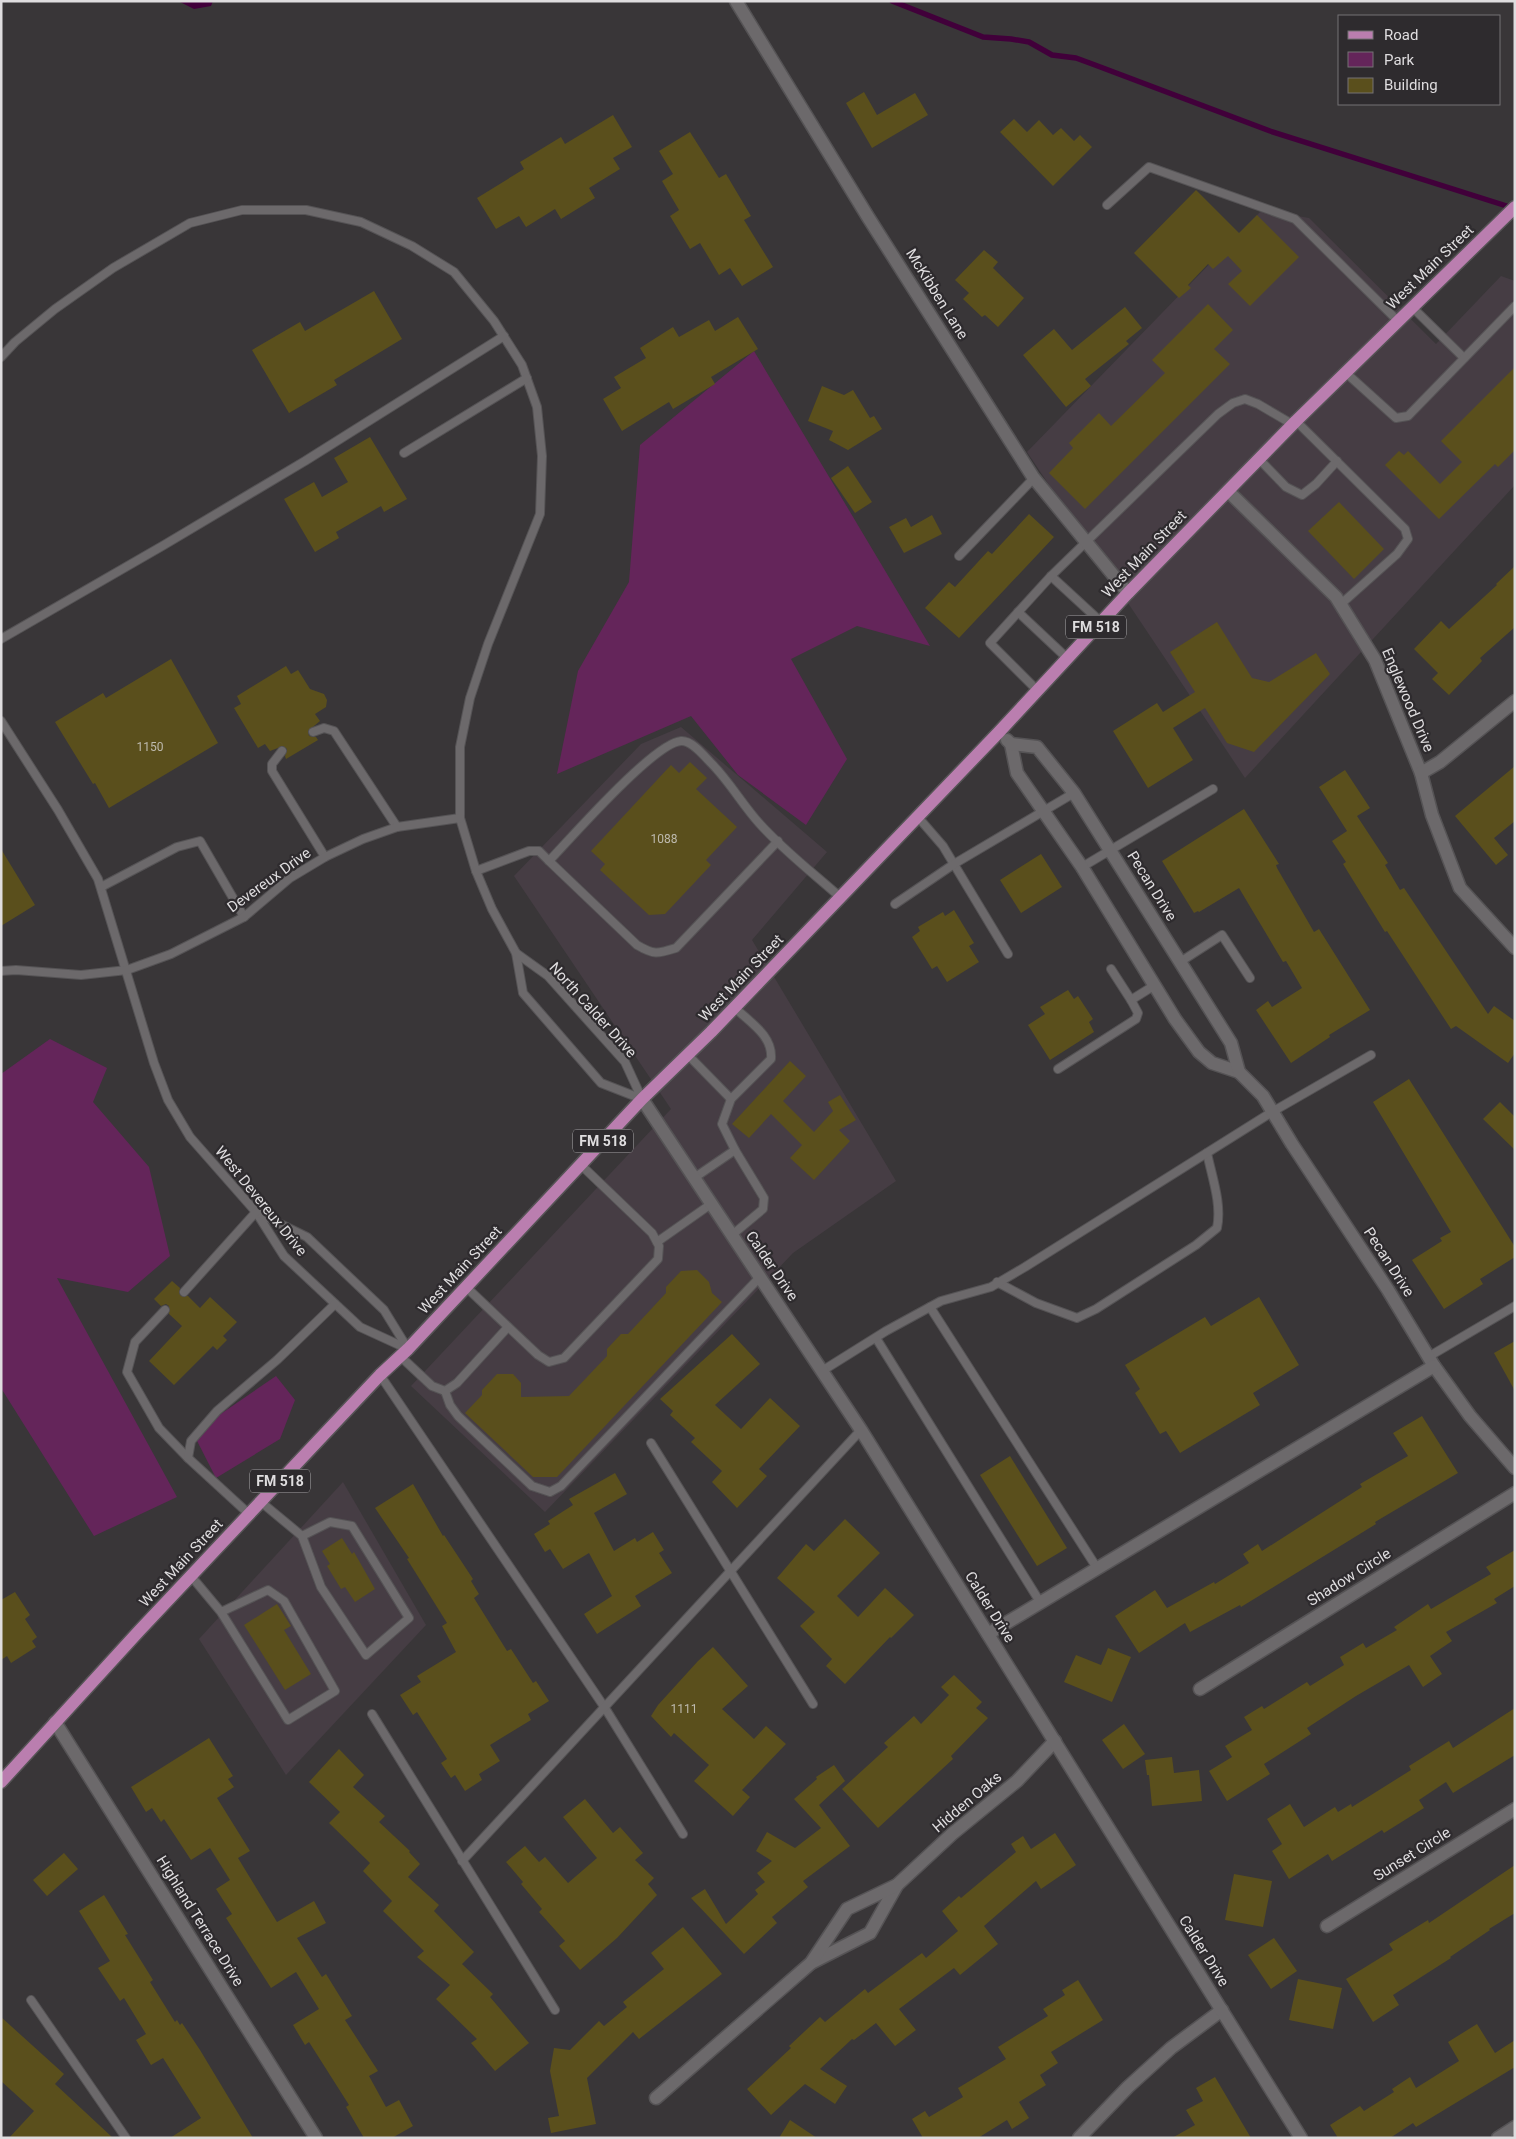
<svg xmlns="http://www.w3.org/2000/svg" width="1516" height="2139" font-family="Roboto,sans-serif">
<style>
.built{fill:#463d44}
.green{fill:#64255a}
.water{fill:#41003a}
.lines{fill:none;stroke-linecap:round;stroke-linejoin:round}
.stream{stroke:#41003a;stroke-width:5.5}
.building{fill:#5a4f1c}
.service-casing{stroke:#555355;stroke-width:10}
.minor-casing{stroke:#555355;stroke-width:15}
.tertiary-casing{stroke:#555355;stroke-width:15}
.primary-casing{stroke:#555355;stroke-width:15}
.service{stroke:#6c696b;stroke-width:8}
.minor{stroke:#6c696b;stroke-width:12}
.tertiary{stroke:#6c696b;stroke-width:12}
.primary{stroke:#ba7eaf;stroke-width:12}
.labels{text-anchor:middle;stroke-width:4.5;stroke-linejoin:round;paint-order:stroke}
.number-label{font-size:12px;fill:#bebaae}
.shield{fill:#2e2b2e;stroke:#aaa8aa;stroke-width:1}
.shield-label{font-size:14px;font-weight:bold;fill:#dfdddf}
.street-label{font-size:15px;fill:#dfdddf;stroke:#2e2b2e}
</style>
<rect width="100%" height="100%" fill="#393638"/>
<!-- built -->
<g class="built">
<polygon points="1262,210 1309,218 1436,344 1501,276 1515,281 1515,485 1245,778 1027,452"/>
<polygon points="681,727 827,852 752,940 896,1181 793,1253 545,1512 411,1386 671,1109 514,876 641,744"/>
<polygon points="343,1482 426,1625 286,1775 199,1639"/>
</g>
<!-- green -->
<g class="green">
<polygon points="754,351 930,646 857,626 791,659 847,759 806,825 738,775 691,716 557,774 578,671 629,582 640,445"/>
<polygon points="50,1039 107,1068 93,1102 149,1167 170,1256 128,1292 57,1278 177,1497 94,1536 1,1388 1,1074"/>
<polygon points="276,1376 295,1400 280,1439 216,1478 193,1433"/>
</g>
<!-- water -->
<polygon class="water" points="178,1 213,1 211,6 194,9"/>
<g class="lines">
<!-- stream -->
<polyline class="stream" points="892,1 983,37 1011,39 1029,42 1052,55 1076,58 1095,65 1270,131 1513,208"/>
</g>
<!-- building -->
<g class="building">
<polygon points="864,92 877,115 915,93 928,115 872,148 846,103"/>
<polygon points="613,115 632,147 613,158 620,169 589,188 595,198 561,219 555,209 526,227 519,216 496,229 477,198 524,169 520,162 561,137 565,144"/>
<polygon points="1014,119 1027,132 1039,120 1053,135 1061,128 1074,141 1080,135 1092,147 1053,186 1000,132"/>
<polygon points="690,132 719,178 726,174 751,216 744,220 773,267 742,286 730,268 719,275 700,243 690,249 670,216 679,210 662,181 673,174 659,151"/>
<polygon points="1196,190 1239,233 1257,215 1299,257 1250,306 1228,284 1242,271 1228,256 1213,269 1208,264 1188,285 1191,288 1179,298 1134,253"/>
<polygon points="984,250 998,262 993,268 1024,298 998,327 985,315 982,317 963,299 969,293 955,280"/>
<polygon points="374,291 402,339 334,380 337,385 289,413 252,350 300,322 305,331"/>
<polygon points="1208,304 1233,330 1214,349 1230,364 1085,509 1049,473 1073,448 1069,443 1099,413 1111,426 1165,373 1152,360"/>
<polygon points="1125,307 1142,328 1126,341 1129,344 1085,379 1091,386 1066,407 1023,355 1054,329 1072,350"/>
<polygon points="738,317 758,349 711,377 715,384 673,409 669,402 622,431 603,399 621,388 614,377 646,358 640,348 673,327 679,337 709,320 715,331"/>
<polygon points="1515,367 1515,450 1498,467 1495,464 1439,519 1385,465 1399,451 1404,455 1408,451 1440,484 1462,462 1441,441"/>
<polygon points="822,386 844,395 853,390 870,418 874,416 882,429 848,450 829,440 833,431 808,421"/>
<polygon points="370,437 407,499 384,512 381,506 336,532 339,538 315,552 284,499 314,482 322,497 348,482 334,458"/>
<polygon points="848,466 872,502 855,513 831,478"/>
<polygon points="1339,502 1384,549 1354,579 1308,531"/>
<polygon points="1029,514 1054,537 959,638 925,608 949,582 955,587 988,551 992,554"/>
<polygon points="932,515 942,534 904,553 889,527 906,518 911,527"/>
<polygon points="1515,566 1515,627 1480,658 1482,661 1449,695 1432,679 1438,673 1414,649 1441,621 1449,629 1497,585 1496,584"/>
<polygon points="1217,622 1252,678 1269,682 1316,653 1330,674 1254,752 1227,743 1205,708 1173,728 1193,760 1148,788 1113,731 1157,703 1163,712 1195,692 1170,652"/>
<polygon points="171,659 218,743 109,808 95,783 93,784 55,722 103,693 106,698"/>
<polygon points="286,666 291,674 298,670 310,689 324,694 327,700 326,707 315,714 320,721 308,731 309,736 316,737 318,740 286,759 285,756 287,749 283,746 270,751 265,744 258,748 234,708 241,704 237,696"/>
<polygon points="690,762 707,778 696,789 737,827 706,860 711,865 665,914 649,915 600,870 605,864 591,851 671,765 679,773"/>
<polygon points="1515,766 1515,821 1494,838 1508,855 1496,865 1455,816"/>
<polygon points="1345,770 1370,808 1357,816 1388,863 1385,865 1400,890 1404,888 1488,1014 1494,1006 1515,1021 1515,1053 1508,1063 1456,1026 1451,1029 1387,931 1385,932 1343,864 1346,862 1332,841 1347,831 1319,787"/>
<polygon points="1244,809 1279,864 1276,865 1277,868 1314,932 1319,929 1370,1010 1329,1035 1330,1037 1291,1063 1256,1010 1268,1001 1272,1007 1302,988 1286,961 1283,962 1239,888 1199,912 1198,911 1194,913 1162,861"/>
<polygon points="1,849 35,905 1,926"/>
<polygon points="1041,854 1062,887 1021,913 1000,880"/>
<polygon points="954,910 974,943 969,946 979,962 947,982 937,966 932,969 912,937 920,931 918,927 943,912 945,916"/>
<polygon points="1068,990 1074,999 1078,996 1093,1019 1089,1022 1094,1032 1050,1060 1028,1025 1045,1014 1040,1007"/>
<polygon points="790,1061 806,1076 783,1101 814,1132 833,1111 828,1102 840,1095 856,1120 839,1130 850,1141 814,1180 790,1158 802,1145 771,1114 749,1138 732,1124"/>
<polygon points="1409,1079 1515,1247 1515,1257 1480,1279 1483,1284 1444,1309 1412,1260 1442,1241 1440,1238 1451,1232 1373,1102"/>
<polygon points="1500,1102 1515,1117 1515,1150 1483,1119"/>
<polygon points="697,1270 709,1282 712,1293 722,1302 557,1477 533,1477 465,1413 482,1395 482,1390 497,1374 513,1374 521,1383 521,1397 569,1396 607,1356 607,1349 621,1334 628,1334 666,1293 666,1287 681,1271"/>
<polygon points="172,1281 180,1288 179,1293 181,1296 188,1296 200,1308 210,1297 237,1322 223,1336 227,1340 217,1350 213,1346 174,1385 149,1361 182,1326 169,1314 169,1306 166,1304 161,1306 154,1299"/>
<polygon points="1259,1297 1299,1365 1253,1393 1260,1405 1180,1453 1166,1431 1160,1434 1135,1393 1140,1389 1125,1365 1205,1317 1211,1326"/>
<polygon points="732,1334 760,1364 715,1405 741,1429 770,1398 800,1426 759,1469 767,1476 737,1508 712,1482 722,1471 691,1442 695,1438 670,1415 673,1411 660,1399"/>
<polygon points="1515,1341 1515,1391 1494,1353"/>
<polygon points="1422,1416 1458,1473 1375,1522 1376,1524 1241,1607 1240,1605 1190,1632 1185,1623 1139,1653 1115,1616 1155,1590 1167,1608 1214,1582 1215,1584 1249,1563 1243,1554 1258,1544 1262,1551 1362,1487 1360,1484 1408,1456 1393,1433"/>
<polygon points="1010,1456 1067,1548 1037,1566 980,1475"/>
<polygon points="615,1473 627,1494 594,1513 614,1551 635,1538 637,1542 653,1532 664,1550 659,1553 672,1573 635,1596 641,1606 597,1634 584,1614 612,1596 589,1553 563,1569 550,1549 545,1552 534,1534 550,1524 548,1521 573,1505 569,1499"/>
<polygon points="413,1484 443,1536 444,1535 473,1579 471,1581 479,1594 474,1598 507,1651 511,1649 533,1683 536,1681 549,1701 528,1714 531,1720 490,1745 500,1761 479,1774 482,1780 465,1791 455,1775 451,1778 441,1763 447,1759 417,1712 413,1715 400,1695 421,1682 417,1676 456,1652 442,1626 447,1623 407,1559 409,1558 375,1508"/>
<polygon points="845,1519 880,1553 837,1596 858,1617 885,1588 914,1615 891,1638 890,1637 845,1684 826,1666 832,1659 800,1626 815,1612 777,1578 806,1544 814,1551"/>
<polygon points="342,1538 352,1554 354,1552 375,1589 355,1602 345,1587 341,1589 327,1566 330,1564 322,1551"/>
<polygon points="1515,1550 1515,1586 1494,1599 1497,1603 1446,1632 1452,1641 1430,1656 1442,1674 1423,1687 1409,1665 1356,1696 1307,1728 1311,1734 1264,1764 1270,1774 1227,1801 1209,1771 1232,1757 1225,1746 1252,1730 1244,1717 1262,1706 1264,1709 1307,1682 1310,1686 1344,1665 1340,1657 1363,1643 1366,1648 1397,1630 1394,1627 1428,1604 1431,1609 1491,1574 1486,1567"/>
<polygon points="15,1592 30,1615 25,1619 37,1637 32,1641 36,1647 11,1663 7,1656 1,1660 1,1600"/>
<polygon points="277,1604 291,1626 284,1630 311,1674 285,1690 244,1625"/>
<polygon points="713,1647 748,1686 722,1709 754,1739 766,1726 786,1744 742,1790 750,1797 733,1816 694,1781 709,1765 674,1733 671,1737 651,1716 658,1705 698,1661"/>
<polygon points="1108,1648 1131,1657 1112,1702 1064,1682 1076,1655 1101,1665"/>
<polygon points="954,1675 982,1702 976,1708 988,1718 951,1756 953,1759 878,1828 842,1789 888,1747 884,1743 914,1716 921,1724 949,1695 941,1687"/>
<polygon points="1515,1708 1515,1755 1453,1793 1446,1782 1419,1800 1424,1808 1384,1833 1382,1830 1332,1861 1328,1854 1289,1879 1272,1851 1282,1844 1267,1819 1290,1804 1304,1827 1335,1807 1338,1812 1351,1804 1352,1807 1411,1770 1409,1766 1449,1741 1453,1748"/>
<polygon points="1124,1724 1145,1754 1123,1769 1102,1740"/>
<polygon points="209,1738 233,1776 228,1779 234,1787 217,1798 250,1851 238,1858 277,1922 314,1901 326,1923 297,1938 322,1977 326,1974 352,2016 345,2020 378,2071 369,2076 386,2107 399,2100 413,2126 392,2138 364,2138 346,2107 349,2105 309,2042 305,2045 293,2025 319,2009 296,1972 271,1988 226,1918 232,1914 216,1889 230,1880 210,1848 191,1860 164,1819 161,1822 152,1808 146,1812 131,1787"/>
<polygon points="339,1749 364,1775 353,1787 385,1816 379,1822 410,1851 409,1852 420,1864 408,1877 439,1905 434,1911 474,1952 462,1964 493,1994 490,1997 529,2043 495,2071 471,2043 477,2039 436,1999 450,1985 417,1957 424,1951 383,1911 392,1901 363,1871 370,1863 329,1823 340,1812 309,1782"/>
<polygon points="1172,1757 1174,1773 1199,1770 1202,1801 1152,1806 1149,1775 1147,1775 1145,1760"/>
<polygon points="834,1765 845,1781 819,1805 850,1846 803,1881 808,1887 772,1917 777,1923 744,1954 691,1898 705,1889 726,1924 758,1894 755,1890 765,1882 757,1873 772,1861 756,1851 767,1832 795,1848 821,1828 794,1799 817,1779 816,1777"/>
<polygon points="585,1799 613,1833 620,1827 643,1853 635,1860 654,1878 648,1884 657,1895 617,1938 580,1970 559,1946 565,1941 539,1912 542,1909 521,1884 523,1882 506,1862 525,1846 539,1862 545,1857 568,1883 597,1858 563,1817"/>
<polygon points="1055,1833 1076,1865 1041,1889 1036,1881 984,1926 998,1944 960,1975 954,1968 899,2009 916,2030 895,2046 876,2023 854,2040 852,2039 820,2069 847,2086 835,2104 805,2084 771,2115 747,2089 791,2048 789,2046 820,2017 825,2022 865,1989 868,1993 922,1953 926,1958 958,1931 942,1911 959,1896 961,1898 1016,1852 1011,1844 1023,1836 1031,1849"/>
<polygon points="64,1853 78,1869 47,1896 33,1880"/>
<polygon points="1515,1865 1515,1913 1489,1929 1490,1930 1450,1957 1451,1958 1393,1995 1399,2005 1373,2022 1346,1979 1393,1950 1389,1944 1428,1920 1429,1923"/>
<polygon points="1234,1874 1272,1881 1263,1927 1225,1920"/>
<polygon points="104,1895 128,1934 125,1935 153,1980 150,1982 175,2022 177,2020 180,2025 182,2023 200,2050 253,2138 170,2138 201,2118 163,2058 151,2065 136,2040 146,2034 124,1998 120,2001 98,1968 110,1961 79,1911"/>
<polygon points="683,1927 722,1974 639,2039 633,2032 587,2078 596,2124 551,2133 548,2118 559,2116 550,2071 554,2048 570,2050 599,2021 604,2026 627,2007 623,2002 664,1969 651,1953"/>
<polygon points="1274,1938 1297,1971 1271,1989 1248,1955"/>
<polygon points="1298,1979 1342,1988 1333,2029 1289,2020"/>
<polygon points="1078,1980 1103,2020 1051,2052 1058,2063 1040,2075 1046,2085 1019,2102 1029,2118 1012,2129 1007,2120 978,2138 923,2138 912,2119 925,2111 929,2117 963,2097 958,2088 1006,2059 998,2047 1048,2016 1043,2009 1065,1995 1062,1990"/>
<polygon points="1,2017 64,2074 55,2084 113,2138 9,2138 34,2111 1,2081"/>
<polygon points="1477,2024 1495,2053 1515,2040 1515,2067 1416,2127 1413,2123 1390,2138 1338,2138 1330,2125 1360,2106 1364,2111 1394,2092 1392,2089 1410,2077 1416,2088 1459,2061 1448,2042"/>
<polygon points="1215,2077 1251,2138 1172,2138 1195,2125 1186,2110 1203,2101 1196,2088"/>
<polygon points="790,2120 817,2138 779,2138"/>
</g>
<g class="lines">
<defs>
<g id="service">
<polyline points="1107,205 1149,167 1295,219 1398,321"/>
<polyline points="1412,307 1464,358"/>
<polyline points="1,357 15,342 55,309 113,268 190,223 242,210 306,210 361,222 412,246 454,272 494,321 522,365 537,407 542,456 540,514 488,644 470,698 460,747 460,818 476,871 492,909 516,953 523,993 601,1083 642,1099"/>
<polyline points="1345,372 1396,418 1408,416 1515,306"/>
<polyline points="1296,421 1405,529 1408,539 1397,554 1341,604"/>
<polyline points="404,453 527,378"/>
<polyline points="1259,459 1286,487 1302,495 1316,484 1337,461"/>
<polyline points="959,556 1034,478"/>
<polyline points="1051,576 1101,622"/>
<polyline points="1018,612 1067,658"/>
<polyline points="1,639 164,545 305,461 504,336"/>
<polyline points="1037,690 990,643 1051,576 1218,414 1233,403 1245,399 1258,404 1292,424"/>
<polyline points="1,721 58,810 98,879 154,1063 168,1100 190,1137 256,1212 284,1256 360,1327 408,1349"/>
<polyline points="313,732 324,728 334,731 397,827"/>
<polyline points="282,751 272,764 272,771 325,857"/>
<polyline points="917,816 943,846 1008,954"/>
<path d="M549,861L637,945C654,955 657,954 676,948L778,841"/>
<polyline points="1082,867 1213,789"/>
<path d="M476,871L529,851H539L549,861C571,838 654,743 681,741C692,740 704,756 711,763C729,781 742,804 759,823C783,850 813,873 840,897"/>
<polyline points="101,887 177,847 200,841 244,917"/>
<polyline points="895,904 954,864 1074,793"/>
<polyline points="516,953 548,976 625,1062 642,1099"/>
<polyline points="1180,962 1222,935 1250,978"/>
<polyline points="1111,969 1131,1000 1155,985"/>
<polyline points="1,971 16,970 81,975 127,970 171,954 244,917 290,878 325,857 363,839 397,827 460,818"/>
<polyline points="688,1055 731,1099"/>
<polyline points="1058,1069 1136,1019 1138,1013 1131,1000"/>
<polyline points="694,1178 735,1150"/>
<polyline points="258,1213 307,1237 384,1310 408,1349"/>
<path d="M732,1235L763,1209L764,1198L735,1150L722,1124L731,1099L771,1059C773,1036 751,1023 735,1008"/>
<polyline points="657,1242 711,1204"/>
<path d="M997,1282L1036,1303L1077,1318L1096,1309L1196,1245L1217,1228C1222,1204 1212,1177 1207,1153"/>
<polyline points="466,1287 538,1355 549,1362 564,1358 658,1259 659,1246 652,1233 581,1165"/>
<polyline points="184,1292 256,1212"/>
<polyline points="930,1307 1097,1568"/>
<polyline points="165,1310 135,1342 127,1372 159,1428 188,1458"/>
<polyline points="876,1338 1040,1602"/>
<polyline points="400,1356 432,1386 445,1391 457,1383 508,1327"/>
<polyline points="1428,1357 1515,1306"/>
<polyline points="822,1371 886,1331 941,1301 991,1287 1025,1267 1272,1112 1371,1055"/>
<polyline points="380,1375 605,1708 683,1834"/>
<polyline points="445,1391 450,1405 458,1416 532,1486 550,1492 561,1486 760,1277"/>
<polyline points="651,1443 813,1704"/>
<polyline points="261,1502 302,1536 321,1587 366,1655 409,1618 352,1526 330,1522 302,1536"/>
<polyline points="249,1514 188,1458 191,1441 217,1411 277,1360 335,1304"/>
<polyline points="191,1576 221,1612 288,1720 335,1691 284,1601 268,1590 221,1612"/>
<polyline points="372,1714 555,2010"/>
<polyline points="462,1861 861,1430"/>
<polyline points="31,2000 126,2138"/>
</g>
<g id="minor">
<polyline points="736,1 868,217 1033,477 1128,593"/>
<polyline points="1228,491 1336,597 1375,660 1421,773 1432,815 1460,888 1515,948"/>
<polyline points="1007,740 1011,744 1017,773 1082,867 1175,1019 1199,1052 1212,1063 1239,1072"/>
<polyline points="1011,744 1037,747 1074,793 1231,1043 1239,1072 1263,1096 1292,1144 1388,1290 1434,1366 1470,1416 1515,1468"/>
<polyline points="1421,773 1440,762 1515,701"/>
<polyline points="988,1634 1434,1366"/>
<polyline points="1200,1689 1515,1493"/>
<polyline points="55,1722 316,2138"/>
<polyline points="1327,1926 1515,1809"/>
<polyline points="813,1962 870,1933 897,1885"/>
<polyline points="656,2098 811,1963 847,1909 897,1885 952,1834 1017,1781 1055,1741"/>
<polyline points="1079,2138 1128,2087 1171,2048 1222,2010"/>
<polyline points="1498,2138 1515,2127"/>
</g>
<polyline id="tertiary" points="642,1099 861,1430 1301,2138"/>
<polyline id="primary" points="1,1782 139,1631 380,1375 408,1349 642,1099 711,1032 999,732 1128,593 1296,421 1515,207"/>
</defs>
<!-- service casing -->
<use href="#service" class="service-casing"/>
<!-- minor casing -->
<use href="#minor" class="minor-casing"/>
<!-- tertiary casing -->
<use href="#tertiary" class="tertiary-casing"/>
<!-- primary casing -->
<use href="#primary" class="primary-casing"/>
<!-- service -->
<use href="#service" class="service"/>
<!-- minor -->
<use href="#minor" class="minor"/>
<!-- tertiary -->
<use href="#tertiary" class="tertiary"/>
<!-- primary -->
<use href="#primary" class="primary"/>
</g>
<g class="labels">
<!-- number labels -->
<g class="number-label">
<text x="150" y="751">1150</text>
<text x="664" y="843">1088</text>
<text x="684" y="1713">1111</text>
</g>
<!-- shield labels -->
<g class="shield">
<rect x="1066" y="615.5" width="60" height="23" rx="4"/>
<rect x="573" y="1129.5" width="60" height="23" rx="4"/>
<rect x="250" y="1469.5" width="60" height="23" rx="4"/>
</g>
<g class="shield-label">
<text x="1096" y="632">FM 518</text>
<text x="603" y="1146">FM 518</text>
<text x="280" y="1486">FM 518</text>
</g>
<!-- street labels -->
<g class="street-label">
<text transform="translate(1430 267) rotate(-44)" y="5">West Main Street</text>
<text transform="translate(937 294) rotate(58)" y="5">McKibben Lane</text>
<text transform="translate(1144 554) rotate(-46)" y="5">West Main Street</text>
<text transform="translate(1408 700) rotate(67)" y="5">Englewood Drive</text>
<text transform="translate(269 880) rotate(-36)" y="5">Devereux Drive</text>
<text transform="translate(1152 886) rotate(58)" y="5">Pecan Drive</text>
<text transform="translate(741 978) rotate(-46)" y="5">West Main Street</text>
<text transform="translate(593 1010) rotate(48)" y="5">North Calder Drive</text>
<text transform="translate(261 1201) rotate(51)" y="5">West Devereux Drive</text>
<text transform="translate(1389 1262) rotate(57)" y="5">Pecan Drive</text>
<text transform="translate(772 1266) rotate(56)" y="5">Calder Drive</text>
<text transform="translate(460 1270) rotate(-47)" y="5">West Main Street</text>
<text transform="translate(181 1563) rotate(-47)" y="5">West Main Street</text>
<text transform="translate(1349 1577) rotate(-32)" y="5">Shadow Circle</text>
<text transform="translate(990 1607) rotate(58)" y="5">Calder Drive</text>
<text transform="translate(967 1802) rotate(-40)" y="5">Hidden Oaks</text>
<text transform="translate(1412 1854) rotate(-32)" y="5">Sunset Circle</text>
<text transform="translate(200 1921) rotate(58)" y="5">Highland Terrace Drive</text>
<text transform="translate(1204 1951) rotate(58)" y="5">Calder Drive</text>
</g>
</g>
<!-- border -->
<rect width="1516" height="2139" fill="none" stroke="#dfdddf" stroke-width="5"/>
<!-- legend -->
<rect x="1338" y="15" width="162" height="90" fill="#2e2b2e" stroke="#757275"/>
<rect x="1348" y="31" width="25" height="8" fill="#ba7eaf" stroke="#757275"/>
<text x="1384" y="40" font-size="15" fill="#dfdddf">Road</text>
<rect x="1348" y="52" width="25" height="15" fill="#64255a" stroke="#757275"/>
<text x="1384" y="65" font-size="15" fill="#dfdddf">Park</text>
<rect x="1348" y="78" width="25" height="15" fill="#5a4f1c" stroke="#757275"/>
<text x="1384" y="90" font-size="15" fill="#dfdddf">Building</text>
</svg>
